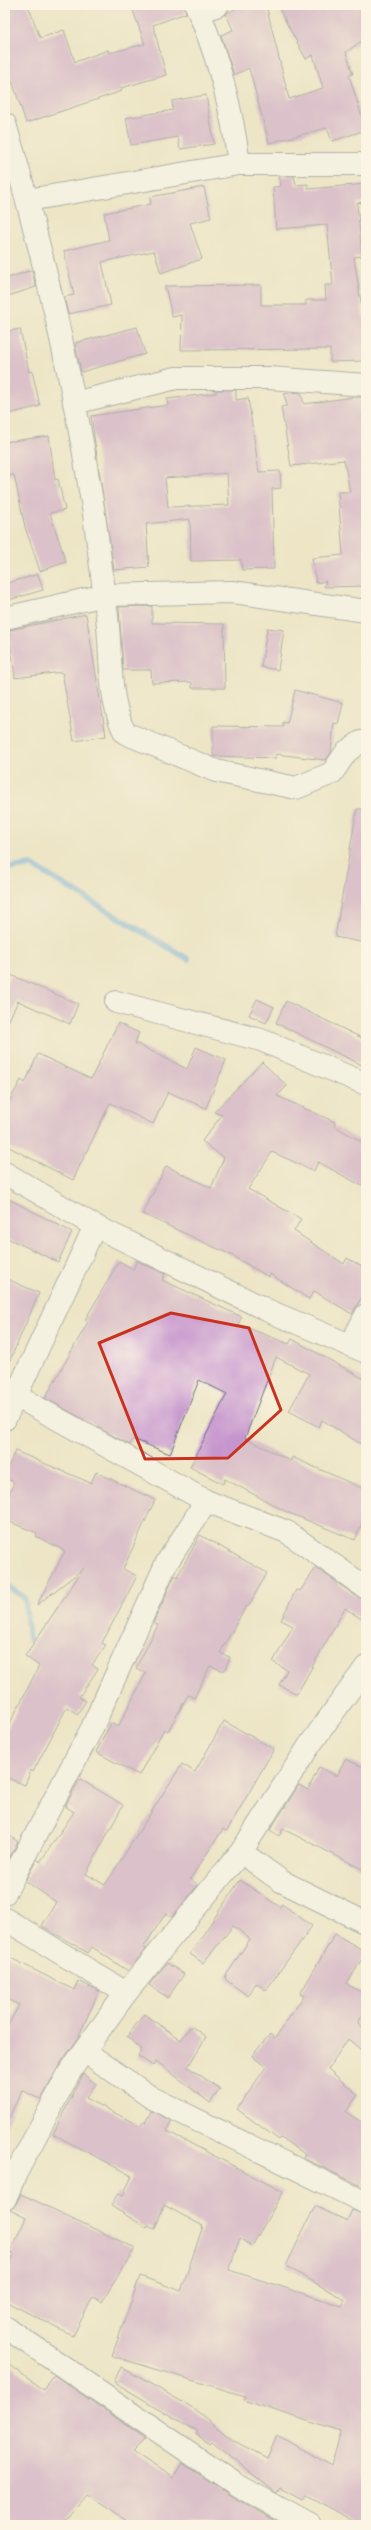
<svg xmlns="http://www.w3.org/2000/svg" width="371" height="2530" font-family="'EB Garamond',serif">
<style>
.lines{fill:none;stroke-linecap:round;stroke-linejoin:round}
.stream{stroke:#6eaee2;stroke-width:6}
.building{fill:#c695ce;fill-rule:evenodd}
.minor-casing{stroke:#646f82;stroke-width:24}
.minor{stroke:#fff;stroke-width:22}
.marked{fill:none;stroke:#c8321e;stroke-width:3;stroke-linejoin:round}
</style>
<rect width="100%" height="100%" fill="#fcf5e5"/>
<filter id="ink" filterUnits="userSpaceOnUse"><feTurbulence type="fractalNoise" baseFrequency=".025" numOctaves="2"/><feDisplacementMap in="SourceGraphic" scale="8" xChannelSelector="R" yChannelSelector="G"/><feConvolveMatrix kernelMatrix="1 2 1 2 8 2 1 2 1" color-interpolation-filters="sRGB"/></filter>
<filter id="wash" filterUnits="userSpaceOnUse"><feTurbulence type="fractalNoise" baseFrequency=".012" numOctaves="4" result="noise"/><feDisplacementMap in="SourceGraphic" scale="16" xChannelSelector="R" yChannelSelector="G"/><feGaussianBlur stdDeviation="0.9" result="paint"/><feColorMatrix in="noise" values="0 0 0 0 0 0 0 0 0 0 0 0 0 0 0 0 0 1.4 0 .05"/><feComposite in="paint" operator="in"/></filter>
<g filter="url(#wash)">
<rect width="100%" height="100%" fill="#ede5c6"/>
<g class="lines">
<!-- stream -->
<g class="stream">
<polyline points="5,869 31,865 188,959"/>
<polyline points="5,1585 25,1598 29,1639"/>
</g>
</g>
<g id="blocks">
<!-- building -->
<g class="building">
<polygon points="5,5 28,5 40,38 64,30 75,62 108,50 109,53 145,44 131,5 184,5 186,13 153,25 166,75 121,88 122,91 26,123 5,59"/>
<polygon points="242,5 266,5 289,99 323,88 313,55 306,59 277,5 366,5 366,38 346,52 353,74 349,75 366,130 332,141 327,128 269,143 249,68 234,75 221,35 233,30 226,14"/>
<polygon points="206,95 214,144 180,149 178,137 131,145 126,118 173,110 172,101"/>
<polygon points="279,176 294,176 296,185 308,184 308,189 366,184 366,202 357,203 362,256 354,257 363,316 366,316 366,361 330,362 330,349 181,350 182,315 172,317 165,286 261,285 261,305 306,305 306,300 326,300 325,285 333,285 327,225 276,229 273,187 281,186"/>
<polygon points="204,187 211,218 190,223 202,259 161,273 154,251 102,262 111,305 68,314 64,297 74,295 64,251 109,240 104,213 151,204 150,197"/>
<polygon points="32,270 36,287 5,297 5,279"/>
<polygon points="137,327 145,354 81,372 75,343"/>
<polygon points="20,329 29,372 32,371 40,406 5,415 5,332"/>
<path d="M216,390H236V400L248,398L259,472L280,471L281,488L272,489L274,569L242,570L241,560L191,561L190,519L146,524L149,567L114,570L91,416L168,405L167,399L216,393ZM227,473L229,505L168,507L165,478Z"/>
<polygon points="293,392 301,393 304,404 354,397 366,397 366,586 324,587 326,581 316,583 312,558 343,555 338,492 350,492 344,460 291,466 281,407 287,406 284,394"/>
<polygon points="49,436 55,480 58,479 65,510 50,513 66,562 40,571 25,527 14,475 5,476 5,442"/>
<polygon points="38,574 43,590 5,601 5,584"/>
<polygon points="152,606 152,623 224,624 225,688 192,688 192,682 152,683 151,670 123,670 119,607"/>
<polygon points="86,614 106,736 74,741 62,672 15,678 9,630"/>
<polygon points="267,628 284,630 278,670 261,667"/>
<polygon points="295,690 343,703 338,724 334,723 331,753 325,760 276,754 276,758 213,756 213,726 283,727 283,722 287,723"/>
<polygon points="357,809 366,809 366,943 335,937"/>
<polygon points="11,975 78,1004 70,1024 18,1001 5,1028 5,987"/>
<polygon points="257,999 274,1007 266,1023 249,1015"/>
<polygon points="286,1001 366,1040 366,1067 276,1023"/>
<polygon points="118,1023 139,1033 135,1043 187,1069 196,1047 226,1060 206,1108 168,1092 153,1124 110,1103 73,1180 5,1145 5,1109 21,1080 25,1083 38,1054 91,1079"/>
<polygon points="262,1062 287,1086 277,1096 335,1122 334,1126 366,1144 366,1188 318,1162 314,1171 272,1152 248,1189 301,1219 294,1231 344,1264 347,1258 366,1269 366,1290 352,1314 314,1291 309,1299 270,1274 269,1277 229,1254 143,1214 166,1166 211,1188 224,1158 202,1141 222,1115 214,1112"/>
<polygon points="5,1197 72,1232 58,1262 5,1237"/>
<polygon points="119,1261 133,1269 137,1261 165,1274 162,1280 242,1317 238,1324 289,1344 292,1339 366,1380 366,1447 322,1420 319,1427 289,1411 309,1374 276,1357 245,1438 291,1461 292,1457 366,1490 366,1513 355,1540 287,1512 225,1479 223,1484 190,1467 227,1394 199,1380 170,1454 133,1439 130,1445 45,1398 88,1322 85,1320"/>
<polygon points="5,1278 39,1293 5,1372"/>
<polygon points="15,1451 91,1483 96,1472 155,1500 123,1569 137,1576 102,1643 106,1645 92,1665 98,1669 79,1697 86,1701 77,1714 67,1707 33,1772 31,1770 25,1785 5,1777 5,1733 39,1666 25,1656 84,1568 37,1605 65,1551 36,1536 37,1533 5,1520 5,1505 14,1482 5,1478 5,1475"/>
<polygon points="200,1535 267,1573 248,1607 246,1606 220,1653 230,1657 224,1671 210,1666 194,1698 188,1695 168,1731 164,1729 139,1775 96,1752 111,1723 118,1727 146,1673 136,1668 158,1625 153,1623 175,1575 177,1577"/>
<polygon points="316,1568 359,1598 366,1600 366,1622 345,1608 297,1694 279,1685 287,1670 273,1662 293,1626 281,1620 296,1590 300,1591"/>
<polygon points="224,1721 274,1749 227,1831 223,1829 190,1879 198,1885 172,1917 166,1913 143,1948 146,1949 128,1971 92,1947 88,1953 42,1926 56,1902 25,1881 37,1859 40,1862 74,1812 65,1806 80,1779 123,1805 86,1874 105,1885 182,1764 195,1772"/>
<polygon points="345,1759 366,1768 366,1871 283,1829 279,1836 270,1830 299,1785 308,1790 319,1767 337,1776"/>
<polygon points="5,1832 18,1842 5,1866"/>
<polygon points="240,1880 280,1907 282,1904 312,1926 266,1990 256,1983 248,1996 226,1980 225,1977 250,1939 233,1926 203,1963 190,1954"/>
<polygon points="335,1934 366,1952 347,1984 366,1995 366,2009 358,2023 366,2030 366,2054 348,2039 328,2069 358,2095 346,2112 366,2125 366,2180 363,2187 303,2158 305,2154 281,2138 279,2140 237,2109 266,2067 252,2056 270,2034 275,2038 304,1996 300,1994"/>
<polygon points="5,1955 74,1990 78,1981 99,1991 77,2040 58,2067 41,2100 22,2090 5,2126 5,2031 19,2005 5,1998"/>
<polygon points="167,1963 184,1974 168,1998 149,1985"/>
<polygon points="144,2014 181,2040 191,2026 206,2037 188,2067 220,2089 210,2103 156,2061 153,2066 138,2056 142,2049 127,2037"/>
<polygon points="83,2074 96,2084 86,2098 140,2126 143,2121 145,2123 151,2111 171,2121 167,2131 283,2192 252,2246 240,2238 229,2270 342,2306 345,2300 286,2266 315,2206 347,2221 352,2210 366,2215 366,2525 362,2525 306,2495 302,2500 280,2488 277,2493 275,2492 212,2442 210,2444 196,2434 198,2432 114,2382 121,2367 193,2408 234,2441 267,2458 277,2435 331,2466 341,2432 243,2400 245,2396 112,2356 140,2276 181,2291 203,2226 164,2205 155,2229 148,2226 147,2228 111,2206 118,2193 123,2195 132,2176 53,2134"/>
<polygon points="21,2194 135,2248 102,2302 93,2297 73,2336 5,2301 5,2272 14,2254 10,2253 26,2218 10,2210 16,2204"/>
<polygon points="5,2361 43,2390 54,2375 145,2438 132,2451 173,2478 182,2463 231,2496 283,2525 133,2525 86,2494 60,2525 5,2525"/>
</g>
</g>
</g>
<g filter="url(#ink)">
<use href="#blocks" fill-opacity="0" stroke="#646f82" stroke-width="1"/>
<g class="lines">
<defs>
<g id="minor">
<path d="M196,5C218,56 232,109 239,164"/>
<polyline points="199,12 218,5"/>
<path d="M5,124C43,250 74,384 94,514C99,551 104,588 108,626C111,660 109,702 125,733L216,771L296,788L332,773L347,751L361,742H366"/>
<polyline points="28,200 239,164 366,164"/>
<polyline points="74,403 176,378 269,378 366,385"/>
<polyline points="5,618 105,595 233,592 366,611"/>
<polyline points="116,1002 261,1040 366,1084"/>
<polyline points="5,1173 95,1226 269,1311 366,1352"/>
<polyline points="351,1344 366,1315"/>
<polyline points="16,1396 206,1501 287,1532 366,1588"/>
<polyline points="5,1419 95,1226"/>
<polyline points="241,1852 281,1881 366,1923"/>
<polyline points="5,1893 92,1728 166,1564 206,1501"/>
<polyline points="5,1919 126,1993"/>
<polyline points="84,2051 152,2098 366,2203"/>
<polyline points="5,2199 16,2173 69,2073 84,2051 126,1993 241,1852 309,1746 366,1667"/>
<polyline points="5,2327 237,2485 310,2525"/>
</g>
</defs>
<!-- minor casing -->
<use href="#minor" class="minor-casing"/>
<!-- minor -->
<use href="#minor" class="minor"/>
</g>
</g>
<!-- marked area -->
<path d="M0 0H371V2530H0ZM171,1313L249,1328L281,1410L228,1458L145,1459L99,1343Z" fill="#ede5c6" fill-opacity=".55" fill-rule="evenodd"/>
<path class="marked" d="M171,1313L249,1328L281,1410L228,1458L145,1459L99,1343Z"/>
<!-- margin -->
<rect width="371" height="2530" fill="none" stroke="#fcf5e5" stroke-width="20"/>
</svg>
